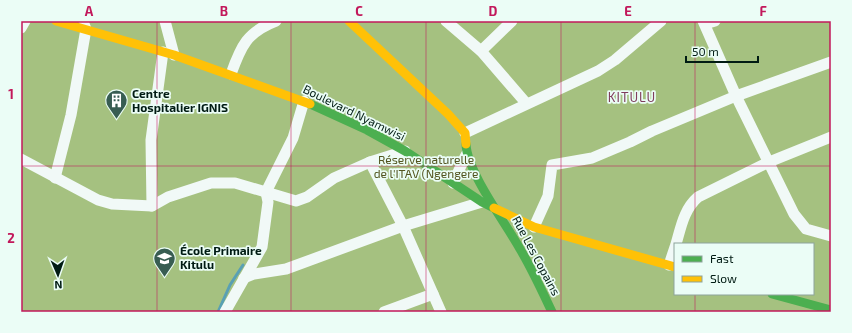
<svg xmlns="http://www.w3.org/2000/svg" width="852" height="333" font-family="'Exo 2',sans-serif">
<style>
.green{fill:#a5c180;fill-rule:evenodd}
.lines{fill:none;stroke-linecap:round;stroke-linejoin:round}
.stream{stroke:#59a0b4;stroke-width:3}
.street{stroke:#f1f9f7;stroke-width:11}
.fast{stroke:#4caf50;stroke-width:9}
.slow{stroke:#ffc107;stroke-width:9}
.grid{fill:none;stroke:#c2185b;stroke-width:1;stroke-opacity:0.55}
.labels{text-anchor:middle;stroke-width:3.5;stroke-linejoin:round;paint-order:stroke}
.poi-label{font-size:12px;font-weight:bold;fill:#001b13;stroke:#ebfdf6;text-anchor:start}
.street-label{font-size:12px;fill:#001b13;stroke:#ebfdf6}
.park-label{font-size:12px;fill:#535520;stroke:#ebfdf6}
.neighbourhood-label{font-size:13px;letter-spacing:1px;fill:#803d5d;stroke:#ebfdf6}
.neatline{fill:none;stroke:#c2185b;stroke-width:1.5}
.grid-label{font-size:13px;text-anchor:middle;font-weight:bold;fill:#c2185b}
</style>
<rect width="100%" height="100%" fill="#a1d8c7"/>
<!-- green -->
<path class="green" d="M21,21H831V312H21ZM675,244H813V294H675Z"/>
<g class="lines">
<!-- stream -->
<polyline class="stream" points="218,312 230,285 243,265"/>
<!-- street -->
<g class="street">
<polyline points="165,21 174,55"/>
<polyline points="446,21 481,51 526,103"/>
<polyline points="703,21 736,96 794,214 806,229 831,236"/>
<polyline points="705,24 715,21"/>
<polyline points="21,28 25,21"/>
<polyline points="481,51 512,21"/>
<path d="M231,74C241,46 247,32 276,21"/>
<polyline points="465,133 598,71 615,60 661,21"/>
<polyline points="21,159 98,200 112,204 152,206 168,197 211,183 235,183 296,201 307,197 334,178 370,162 405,151"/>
<polyline points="370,162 403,226 441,312"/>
<polyline points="55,178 71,115 86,29 84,24"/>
<polyline points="453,183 466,155"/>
<polyline points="152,206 151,140 163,52"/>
<polyline points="534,227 548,196 552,165 592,158 630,142 652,131 736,96 831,62"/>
<path d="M676,244C681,227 684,209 698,197L769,162L831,137"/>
<polyline points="669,265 675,247"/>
<polyline points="244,278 254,274 286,269 403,226 482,202"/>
<polyline points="225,312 262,247 268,202 266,192 293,138 304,101"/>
<polyline points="384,312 433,294"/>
</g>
<!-- fast -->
<g class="fast">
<polyline points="310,104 367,130 405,151 482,202 494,208"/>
<path d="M466,144C467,172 505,222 520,249C532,269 542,291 552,312"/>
<polyline points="772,294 831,310"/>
</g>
<!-- slow -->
<g class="slow">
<polyline points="56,21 174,55 310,104"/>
<polyline points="349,21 448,114 465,133 466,144"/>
<polyline points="494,208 534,227 675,267"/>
</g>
</g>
<!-- grid -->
<path class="grid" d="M157,21V312M291,21V312M426,21V312M561,21V312M695,21V244M21,166H831M695,294V312"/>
<!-- icons -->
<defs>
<symbol id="building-pin" viewBox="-11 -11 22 30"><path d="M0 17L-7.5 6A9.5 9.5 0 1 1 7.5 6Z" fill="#385d52" stroke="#ebfdf6"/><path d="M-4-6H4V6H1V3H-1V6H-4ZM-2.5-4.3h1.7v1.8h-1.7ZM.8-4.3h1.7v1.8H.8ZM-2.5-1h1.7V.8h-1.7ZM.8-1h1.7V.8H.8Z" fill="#fff"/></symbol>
<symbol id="school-pin" viewBox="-11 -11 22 30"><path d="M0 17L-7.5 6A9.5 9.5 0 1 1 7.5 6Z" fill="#385d52" stroke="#ebfdf6"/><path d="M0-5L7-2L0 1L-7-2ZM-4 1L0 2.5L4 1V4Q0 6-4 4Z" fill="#fff"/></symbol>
</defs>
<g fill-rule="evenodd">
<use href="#building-pin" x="104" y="88" width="25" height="34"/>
<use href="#school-pin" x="152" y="246" width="25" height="34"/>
</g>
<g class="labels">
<!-- poi labels -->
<g class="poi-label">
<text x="132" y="98">Centre<tspan x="132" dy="14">Hospitalier IGNIS</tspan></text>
<text x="180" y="255">École Primaire<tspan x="180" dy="14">Kitulu</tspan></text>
</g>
<!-- street labels -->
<g class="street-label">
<text transform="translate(354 113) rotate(26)" y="4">Boulevard Nyamwisi</text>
<text transform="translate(536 256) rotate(62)" y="4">Rue Les Copains</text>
</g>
<!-- park labels -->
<g class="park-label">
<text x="426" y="164">Réserve naturelle<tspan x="426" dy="14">de l'ITAV (Ngengere</tspan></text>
</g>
<!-- neighbourhood labels -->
<g class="neighbourhood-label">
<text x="632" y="102">KITULU</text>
</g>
</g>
<!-- border -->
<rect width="852" height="333" fill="none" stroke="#ebfdf6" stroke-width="44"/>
<!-- legend -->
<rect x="674" y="243" width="140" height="52" fill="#ebfdf6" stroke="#8da39b"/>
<rect x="682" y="256" width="20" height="6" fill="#4caf50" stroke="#8da39b"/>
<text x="710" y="263" font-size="12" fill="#001b13">Fast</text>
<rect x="682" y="276" width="20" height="6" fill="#ffc107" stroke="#8da39b"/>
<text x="710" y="283" font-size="12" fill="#001b13">Slow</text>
<!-- north arrow -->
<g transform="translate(58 275) rotate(178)" stroke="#ebfdf6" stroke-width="3" paint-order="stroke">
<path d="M0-3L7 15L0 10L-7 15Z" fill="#001b13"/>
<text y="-6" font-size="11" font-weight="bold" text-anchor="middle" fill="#001b13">N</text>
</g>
<!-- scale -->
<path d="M686 56v6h72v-6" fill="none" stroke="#001b13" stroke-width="2"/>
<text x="692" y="56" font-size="12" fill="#001b13" stroke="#ebfdf6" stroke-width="3" paint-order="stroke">50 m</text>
<rect x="22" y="22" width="808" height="289" class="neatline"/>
<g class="grid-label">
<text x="89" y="16">A</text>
<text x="224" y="16">B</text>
<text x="359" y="16">C</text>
<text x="493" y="16">D</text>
<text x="628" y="16">E</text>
<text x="763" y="16">F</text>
<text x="11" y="99">1</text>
<text x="11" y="243">2</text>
</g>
</svg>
